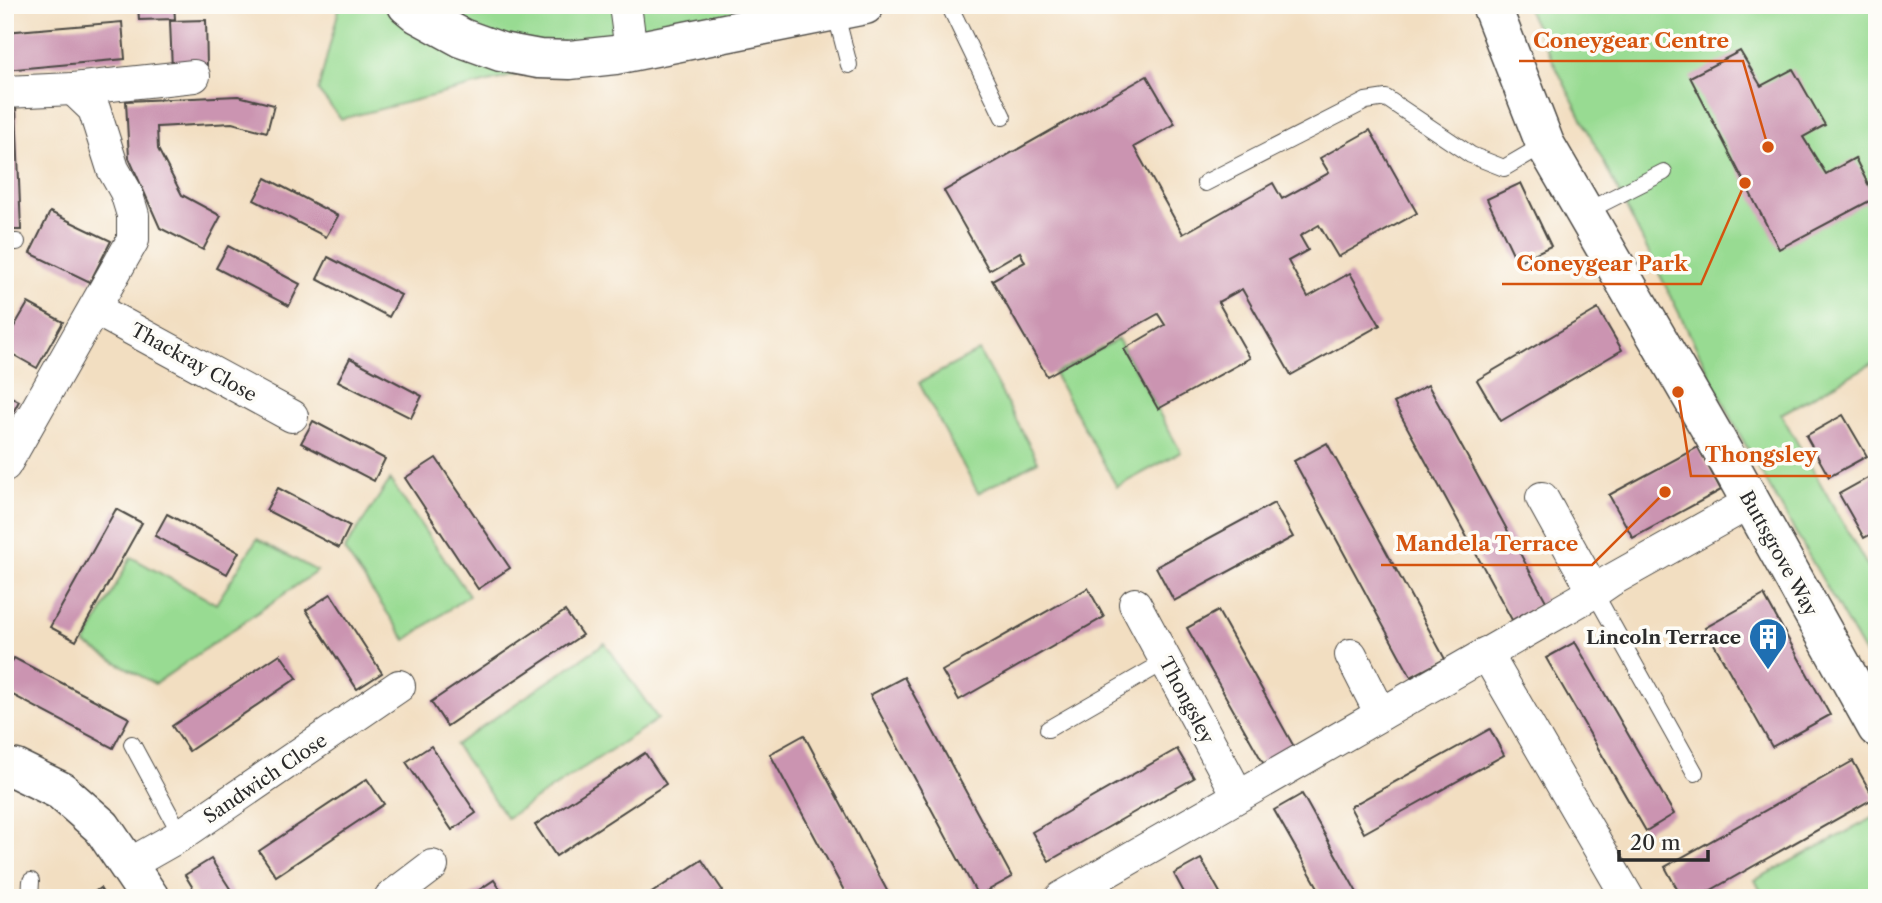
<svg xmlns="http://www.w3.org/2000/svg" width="1882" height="903" font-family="'Libre Caslon Text',serif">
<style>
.green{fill:#98db92;stroke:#62835e;stroke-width:2}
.building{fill:#cb94b1}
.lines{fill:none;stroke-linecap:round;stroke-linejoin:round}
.service-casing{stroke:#494642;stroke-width:18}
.minor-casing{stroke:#494642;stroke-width:34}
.tertiary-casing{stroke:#494642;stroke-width:41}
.service{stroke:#fff;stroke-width:16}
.minor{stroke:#fff;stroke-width:32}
.tertiary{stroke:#fff;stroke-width:38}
.labels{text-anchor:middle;stroke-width:7;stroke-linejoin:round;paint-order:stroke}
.street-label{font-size:19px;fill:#2b2b2b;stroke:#fdfcf7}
.poi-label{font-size:19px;font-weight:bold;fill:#2b2b2b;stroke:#fdfcf7;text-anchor:end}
.leader{fill:none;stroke:#d5540f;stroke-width:2.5}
.callout-dot{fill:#d5540f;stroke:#fdfcf7;stroke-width:2.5}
.callout-label{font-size:21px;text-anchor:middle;font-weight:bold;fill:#d5540f;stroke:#fdfcf7;stroke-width:7;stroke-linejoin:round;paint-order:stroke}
</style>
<rect width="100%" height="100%" fill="#fdfcf7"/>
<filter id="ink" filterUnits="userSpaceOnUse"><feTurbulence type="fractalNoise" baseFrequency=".0143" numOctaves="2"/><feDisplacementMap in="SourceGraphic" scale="14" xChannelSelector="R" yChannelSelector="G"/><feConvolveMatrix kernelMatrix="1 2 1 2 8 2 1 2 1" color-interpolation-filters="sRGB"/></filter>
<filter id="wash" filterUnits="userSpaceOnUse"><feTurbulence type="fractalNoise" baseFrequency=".00686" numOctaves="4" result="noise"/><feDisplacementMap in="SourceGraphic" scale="28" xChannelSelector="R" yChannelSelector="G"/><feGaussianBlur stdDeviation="1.57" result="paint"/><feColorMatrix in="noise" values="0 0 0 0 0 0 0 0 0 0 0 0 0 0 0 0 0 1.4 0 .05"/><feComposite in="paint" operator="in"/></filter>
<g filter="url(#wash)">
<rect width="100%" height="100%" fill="#f2dec1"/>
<!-- green -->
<g class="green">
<polygon points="340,5 789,5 643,38 508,77 341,119 318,91"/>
<polygon points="1525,5 1877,5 1877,361 1781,414 1877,583 1877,675 1741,437"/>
<polygon points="1118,339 1181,452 1117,487 1054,374"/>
<polygon points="979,351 1038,461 978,493 919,383"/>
<polygon points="390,480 469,595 406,640 344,550"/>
<polygon points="257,539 317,571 155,684 85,644 131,557 216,604"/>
<polygon points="605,643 658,719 507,818 455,745"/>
<polygon points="1877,816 1877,898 1764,898 1755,880"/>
</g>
<g id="blocks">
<!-- building -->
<g class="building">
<polygon points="138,5 174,5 175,19 139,20"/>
<polygon points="206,20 207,67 172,69 170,21"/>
<polygon points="122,22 125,59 5,70 5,32"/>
<polygon points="1740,51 1761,86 1793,69 1825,125 1803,137 1826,174 1855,158 1875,198 1779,249 1690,77"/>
<polygon points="1147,76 1175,124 1134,147 1183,234 1273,183 1282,199 1329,173 1320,158 1370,130 1417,213 1338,257 1319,225 1300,236 1308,250 1288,261 1308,297 1350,273 1380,325 1291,375 1242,289 1218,302 1250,358 1158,409 1124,349 1165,325 1158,314 1047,376 992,280 1025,262 1020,252 989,270 944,191"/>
<polygon points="238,96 274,105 267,132 232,123 157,127 158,149 182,195 221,216 203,250 160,228 129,158 126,101"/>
<polygon points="5,107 16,107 21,230 5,230"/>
<polygon points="266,178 338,216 326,237 254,200"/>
<polygon points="1521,183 1551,246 1517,262 1487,199"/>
<polygon points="50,212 111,241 90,282 30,253"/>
<polygon points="228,246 300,284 289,306 216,268"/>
<polygon points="328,257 401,295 389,317 317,279"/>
<polygon points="28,303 63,322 37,368 5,350 5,342"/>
<polygon points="1598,309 1622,350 1501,421 1477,380"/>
<polygon points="350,358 422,396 411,418 338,381"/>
<polygon points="1428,385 1546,601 1512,620 1394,403"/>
<polygon points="5,394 19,401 5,428"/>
<polygon points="1843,415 1867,456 1829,477 1806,436"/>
<polygon points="313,421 385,459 374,481 301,443"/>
<polygon points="1327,443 1445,659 1411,677 1294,461"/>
<polygon points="1698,447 1721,490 1633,538 1609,495"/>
<polygon points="436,458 510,568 478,589 405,478"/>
<polygon points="1875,474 1877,476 1877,531 1864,538 1839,494"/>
<polygon points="278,488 350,526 339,548 266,510"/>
<polygon points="1274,503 1293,537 1174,601 1156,567"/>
<polygon points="116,509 142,523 76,641 50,627"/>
<polygon points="167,514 239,552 227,574 155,536"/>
<polygon points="1088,588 1104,617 959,700 942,671"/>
<polygon points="331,594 382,673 357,689 306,610"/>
<polygon points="1764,595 1830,715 1772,747 1705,628"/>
<polygon points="565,611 582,635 447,726 431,702"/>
<polygon points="1218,611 1297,752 1266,768 1187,628"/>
<polygon points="1575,642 1674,814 1646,831 1546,658"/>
<polygon points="280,654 297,678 189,751 172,726"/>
<polygon points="14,658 129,718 113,748 5,691 5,674"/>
<polygon points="904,677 1012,877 978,896 870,695"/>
<polygon points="1490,729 1504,755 1364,833 1350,807"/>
<polygon points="804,735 891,898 848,898 770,754"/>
<polygon points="431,746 476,813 452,830 406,762"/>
<polygon points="1177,749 1194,778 1049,861 1032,832"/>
<polygon points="645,753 666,784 556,856 535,825"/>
<polygon points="1853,761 1874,798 1697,898 1682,898 1665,867"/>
<polygon points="367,779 384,804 276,876 259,851"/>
<polygon points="1302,794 1360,898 1324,898 1274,810"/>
<polygon points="211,859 236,898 199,898 185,875"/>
<polygon points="1201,859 1223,898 1187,898 1174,874"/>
<polygon points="702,860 723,891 713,898 644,898"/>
<polygon points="494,880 506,898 467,898"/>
<polygon points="100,888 106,898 86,898"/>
</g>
</g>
</g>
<g filter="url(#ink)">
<use href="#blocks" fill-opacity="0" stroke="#494642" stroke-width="2"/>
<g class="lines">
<defs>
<g id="service">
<polyline points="949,5 1003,117"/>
<polyline points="835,11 849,65"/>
<polyline points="1205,183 1366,101 1386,98 1471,155 1504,168 1545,144"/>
<polyline points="1585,212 1664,172"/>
<polyline points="5,242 17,242"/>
<polyline points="1594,592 1695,773"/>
<polyline points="1048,729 1166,661"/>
<polyline points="132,744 181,835"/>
<polyline points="30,898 31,881"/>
</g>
<g id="minor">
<polyline points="625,5 631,51"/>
<polyline points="5,92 73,89 194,76"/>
<polyline points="95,309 292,416"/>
<polyline points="5,465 133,240 133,215 126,192 113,169 94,109 73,89"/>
<polyline points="1542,498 1594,592"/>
<polyline points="1135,604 1238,795"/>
<polyline points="1486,653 1628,898"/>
<polyline points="1351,655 1381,714"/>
<polyline points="128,865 181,835 399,686"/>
<polyline points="390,898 432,866"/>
<polyline points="1061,898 1594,592 1610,581 1751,502"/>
</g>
<g id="tertiary">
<polyline points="407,5 418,14 462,38 501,52 539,59 570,60 615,55 865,5"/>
<polyline points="1491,5 1545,144 1713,434 1877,728"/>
<polyline points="5,767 16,769 61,791 102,827 150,898"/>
</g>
</defs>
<!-- service casing -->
<use href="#service" class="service-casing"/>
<!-- minor casing -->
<use href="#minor" class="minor-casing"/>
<!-- tertiary casing -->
<use href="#tertiary" class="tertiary-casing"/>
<!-- service -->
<use href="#service" class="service"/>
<!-- minor -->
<use href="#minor" class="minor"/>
<!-- tertiary -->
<use href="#tertiary" class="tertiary"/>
</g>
</g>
<!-- icons -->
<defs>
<symbol id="building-pin" viewBox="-11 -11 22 30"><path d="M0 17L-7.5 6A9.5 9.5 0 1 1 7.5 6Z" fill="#1f6fb2" stroke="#fdfcf7"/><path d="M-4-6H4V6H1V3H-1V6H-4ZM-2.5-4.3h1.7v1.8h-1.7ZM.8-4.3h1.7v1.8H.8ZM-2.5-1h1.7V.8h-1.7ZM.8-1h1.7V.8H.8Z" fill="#fff"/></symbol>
</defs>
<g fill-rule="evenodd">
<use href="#building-pin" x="1746" y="615" width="44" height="60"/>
</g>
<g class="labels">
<!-- street labels -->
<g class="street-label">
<text transform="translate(194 362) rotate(29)" y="7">Thackray Close</text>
<text transform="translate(1779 553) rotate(61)" y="7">Buttsgrove Way</text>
<text transform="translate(1187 700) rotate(62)" y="7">Thongsley</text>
<text transform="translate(265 778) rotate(-34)" y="7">Sandwich Close</text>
</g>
<!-- poi labels -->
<g class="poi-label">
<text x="1741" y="644">Lincoln Terrace</text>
</g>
</g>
<!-- callouts -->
<path class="leader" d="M1768 147L1743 61H1519M1745 183L1701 284H1502M1678 392L1691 476H1831M1665 492L1592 565H1381"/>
<g class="callout-dot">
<circle cx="1768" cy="147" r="7"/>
<circle cx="1745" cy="183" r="7"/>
<circle cx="1678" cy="392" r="7"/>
<circle cx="1665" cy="492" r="7"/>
</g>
<g class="callout-label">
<text x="1631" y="48">Coneygear Centre</text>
<text x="1602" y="271">Coneygear Park</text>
<text x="1761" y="462">Thongsley</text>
<text x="1487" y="551">Mandela Terrace</text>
</g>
<!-- margin -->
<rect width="1882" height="903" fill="none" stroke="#fdfcf7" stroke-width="28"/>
<!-- scale -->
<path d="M1619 850v10h89v-10" fill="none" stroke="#2b2b2b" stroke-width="3.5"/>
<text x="1630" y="850" font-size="21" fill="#2b2b2b" stroke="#fdfcf7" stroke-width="5" paint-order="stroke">20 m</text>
</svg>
